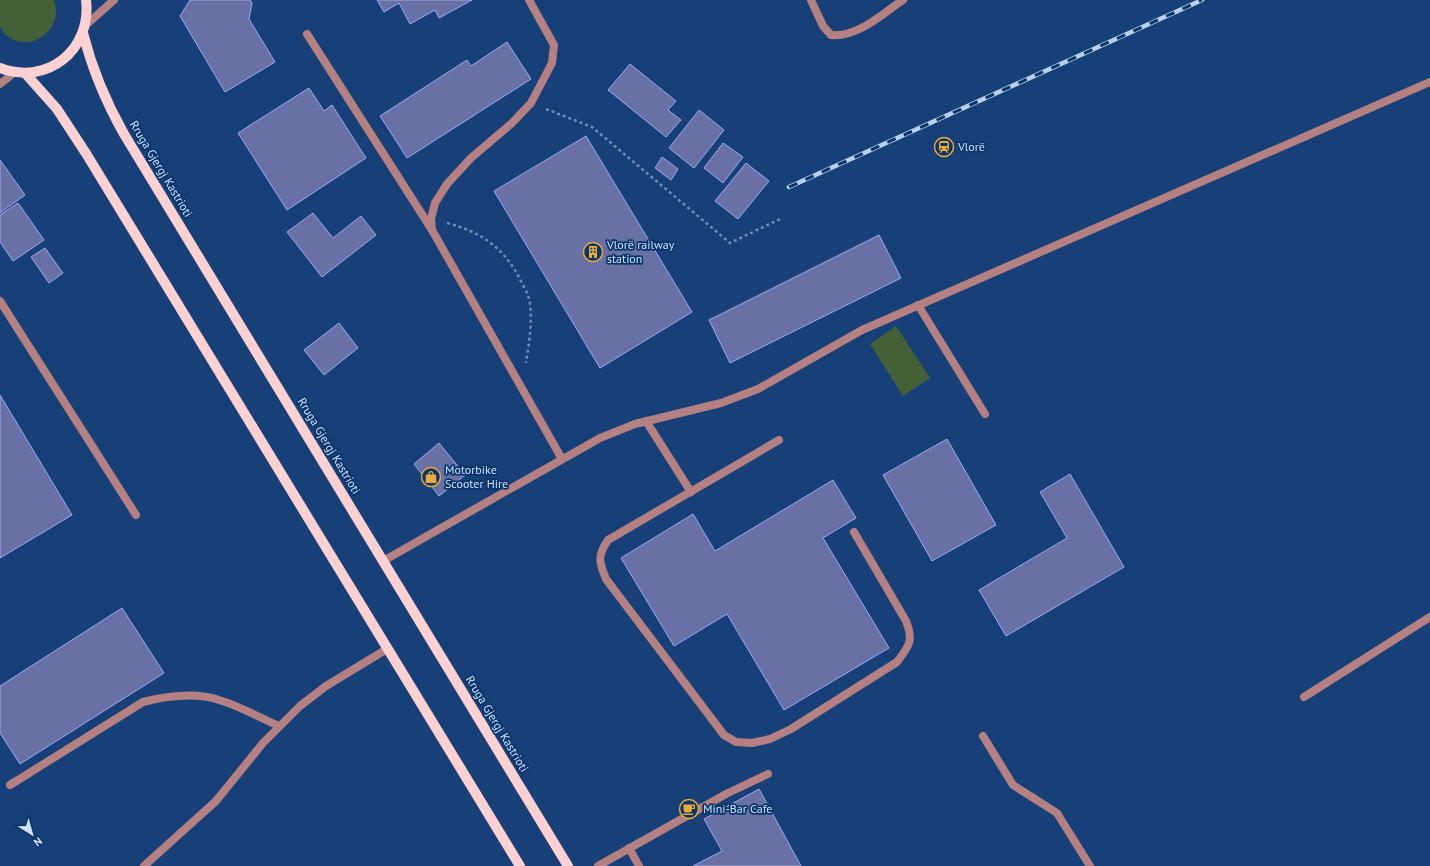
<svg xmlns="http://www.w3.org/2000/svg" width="1430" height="866" font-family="'PT Sans',sans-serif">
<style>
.green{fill:#446037}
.building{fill:#6870a6;stroke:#9eaaf2}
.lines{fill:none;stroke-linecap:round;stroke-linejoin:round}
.path{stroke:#6f8eb7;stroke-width:2.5;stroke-dasharray:3 3;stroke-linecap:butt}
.service{stroke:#b48082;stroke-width:8}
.minor{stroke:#b48082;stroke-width:8}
.tertiary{stroke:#b48082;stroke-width:8}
.primary{stroke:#fdd1d2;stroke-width:10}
.rail-casing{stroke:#b9d0ed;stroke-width:4.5}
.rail{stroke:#09356b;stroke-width:3;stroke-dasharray:9;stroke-linecap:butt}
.labels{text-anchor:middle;stroke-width:3.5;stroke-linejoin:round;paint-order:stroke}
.poi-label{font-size:12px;fill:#cfe3fd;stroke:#09356b;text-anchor:start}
.street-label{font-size:12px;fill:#cfe3fd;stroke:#09356b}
</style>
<rect width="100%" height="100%" fill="#164077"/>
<!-- green -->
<g class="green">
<path d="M0,0H54C66,36 18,59 0,27Z"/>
<polygon points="896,326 930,378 903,396 870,344"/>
</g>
<!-- building -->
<g class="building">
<polygon points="190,0 250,0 252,3 249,19 275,62 225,92 180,16"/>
<polygon points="377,0 472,0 439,18 435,10 410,24 399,3 384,12"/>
<polygon points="507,42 531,79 407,158 380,116 467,60 471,66"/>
<polygon points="630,64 676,101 668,110 681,120 666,137 608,90"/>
<polygon points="309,88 324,111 332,105 366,158 287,210 238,133"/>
<polygon points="699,110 724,130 694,168 669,148"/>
<polygon points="586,136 692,312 600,368 494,191"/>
<polygon points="723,143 743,157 723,183 704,168"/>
<polygon points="662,157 678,169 671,180 655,168"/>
<polygon points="0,160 25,195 0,213"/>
<polygon points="746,163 769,181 738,219 715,201"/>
<polygon points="18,203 44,240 13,261 0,242 0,215"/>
<polygon points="313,213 333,238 361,216 376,235 322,277 287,232"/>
<polygon points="879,235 901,278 730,363 709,320"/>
<polygon points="45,248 63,273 49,283 31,257"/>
<polygon points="339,323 358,348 324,375 304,350"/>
<polygon points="0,395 72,515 0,558"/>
<polygon points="947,439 996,525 932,561 883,475"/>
<polygon points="439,443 465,475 439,496 414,464"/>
<polygon points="1070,474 1124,567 1006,636 979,590 1067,538 1040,492"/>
<polygon points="833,480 856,518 823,538 889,648 784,710 727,614 674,646 621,558 693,514 715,551"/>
<polygon points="122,608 164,673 20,764 0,733 0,686"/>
<polygon points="759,789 801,866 693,866 722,851 704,819"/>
</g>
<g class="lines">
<!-- path -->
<g class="path">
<polyline points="546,109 592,127 730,243 780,219"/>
<path d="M447,223C481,232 503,247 520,279C522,284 526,290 528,295C534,316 529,342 526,363"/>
</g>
<!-- service -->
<g class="service">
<polyline points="307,34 432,230"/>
<polyline points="0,301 136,515"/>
<polyline points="918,305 985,414"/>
<polyline points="646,421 691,492"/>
<path d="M779,440L608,540C597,556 599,562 606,579L724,735L736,742L752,743L770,739L791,729L897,662C909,646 914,641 906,621L854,532"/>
<polyline points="983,736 1013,785 1057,813 1090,866"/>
<path d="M10,785L143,702C167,696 195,692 219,700C240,706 260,718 279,726"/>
<polyline points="629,848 639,866"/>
<polyline points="598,866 726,794 768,774"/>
</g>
<!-- minor -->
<g class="minor">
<polyline points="529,0 554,45 552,63 531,103 512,123 471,158 447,184 435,203 431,219 432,230 562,459"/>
<path d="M811,0L823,26L831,35C857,38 882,14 903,0"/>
<polyline points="383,561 600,438 635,424 721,403 758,389 862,330 1430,82"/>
<polyline points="1304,697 1430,617"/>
<polyline points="144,866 216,801 263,743 300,706 326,686 387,649"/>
</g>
<!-- tertiary -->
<g class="tertiary">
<polyline points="86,25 114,0"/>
<polyline points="0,84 15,72"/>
</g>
<!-- primary -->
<g class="primary">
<path d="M83,33C92,69 106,102 124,134L568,866"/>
<path d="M0,68C47,86 92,50 86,0"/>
<polyline points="25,73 57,109 87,155 520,866"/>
</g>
<defs>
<polyline id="rail" points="789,187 1202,0"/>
</defs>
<!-- rail casing -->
<use href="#rail" class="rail-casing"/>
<!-- rail -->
<use href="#rail" class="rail"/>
</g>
<!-- icons -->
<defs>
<symbol id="station-ring" viewBox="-11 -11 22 22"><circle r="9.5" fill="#09356b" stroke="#eba939" stroke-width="1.5"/><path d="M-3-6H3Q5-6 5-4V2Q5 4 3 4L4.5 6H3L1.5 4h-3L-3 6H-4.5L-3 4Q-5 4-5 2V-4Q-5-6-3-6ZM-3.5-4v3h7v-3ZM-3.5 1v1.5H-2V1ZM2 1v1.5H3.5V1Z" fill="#eba939"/></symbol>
<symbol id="building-ring" viewBox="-11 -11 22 22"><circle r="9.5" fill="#09356b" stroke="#eba939" stroke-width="1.5"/><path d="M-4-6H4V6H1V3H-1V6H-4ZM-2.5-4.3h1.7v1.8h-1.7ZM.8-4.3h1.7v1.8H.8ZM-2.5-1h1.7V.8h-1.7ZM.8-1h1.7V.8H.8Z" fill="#eba939"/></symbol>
<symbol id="shop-ring" viewBox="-11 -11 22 22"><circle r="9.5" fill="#09356b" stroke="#eba939" stroke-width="1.5"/><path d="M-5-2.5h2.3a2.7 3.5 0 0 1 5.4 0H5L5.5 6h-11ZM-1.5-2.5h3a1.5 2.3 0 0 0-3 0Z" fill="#eba939"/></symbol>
<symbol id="cafe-ring" viewBox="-11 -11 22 22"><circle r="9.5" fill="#09356b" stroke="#eba939" stroke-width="1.5"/><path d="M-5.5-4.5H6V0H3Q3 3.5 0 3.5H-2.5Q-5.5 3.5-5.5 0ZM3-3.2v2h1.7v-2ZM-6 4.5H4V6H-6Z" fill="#eba939"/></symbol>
</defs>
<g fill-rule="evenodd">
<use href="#station-ring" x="933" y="136" width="22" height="22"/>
<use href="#building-ring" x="582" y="241" width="22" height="22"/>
<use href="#shop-ring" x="420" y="466" width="22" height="22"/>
<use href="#cafe-ring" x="678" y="798" width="22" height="22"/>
</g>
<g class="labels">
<!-- poi labels -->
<g class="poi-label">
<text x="958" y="151">Vlorë</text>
<text x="607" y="249">Vlorë railway<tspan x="607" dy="14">station</tspan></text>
<text x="445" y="474">Motorbike<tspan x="445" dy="14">Scooter Hire</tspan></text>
<text x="703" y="813">Mini-Bar Cafe</text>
</g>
<!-- street labels -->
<g class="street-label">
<text transform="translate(161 169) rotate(59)" y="4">Rruga Gjergj Kastrioti</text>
<text transform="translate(329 446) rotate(59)" y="4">Rruga Gjergj Kastrioti</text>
<text transform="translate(497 724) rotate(59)" y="4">Rruga Gjergj Kastrioti</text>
</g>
</g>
<!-- north arrow -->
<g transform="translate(32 834) rotate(143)" stroke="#09356b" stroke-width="3" paint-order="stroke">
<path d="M0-3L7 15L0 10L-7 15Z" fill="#cfe3fd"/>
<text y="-6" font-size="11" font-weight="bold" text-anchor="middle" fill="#cfe3fd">N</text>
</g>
</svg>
